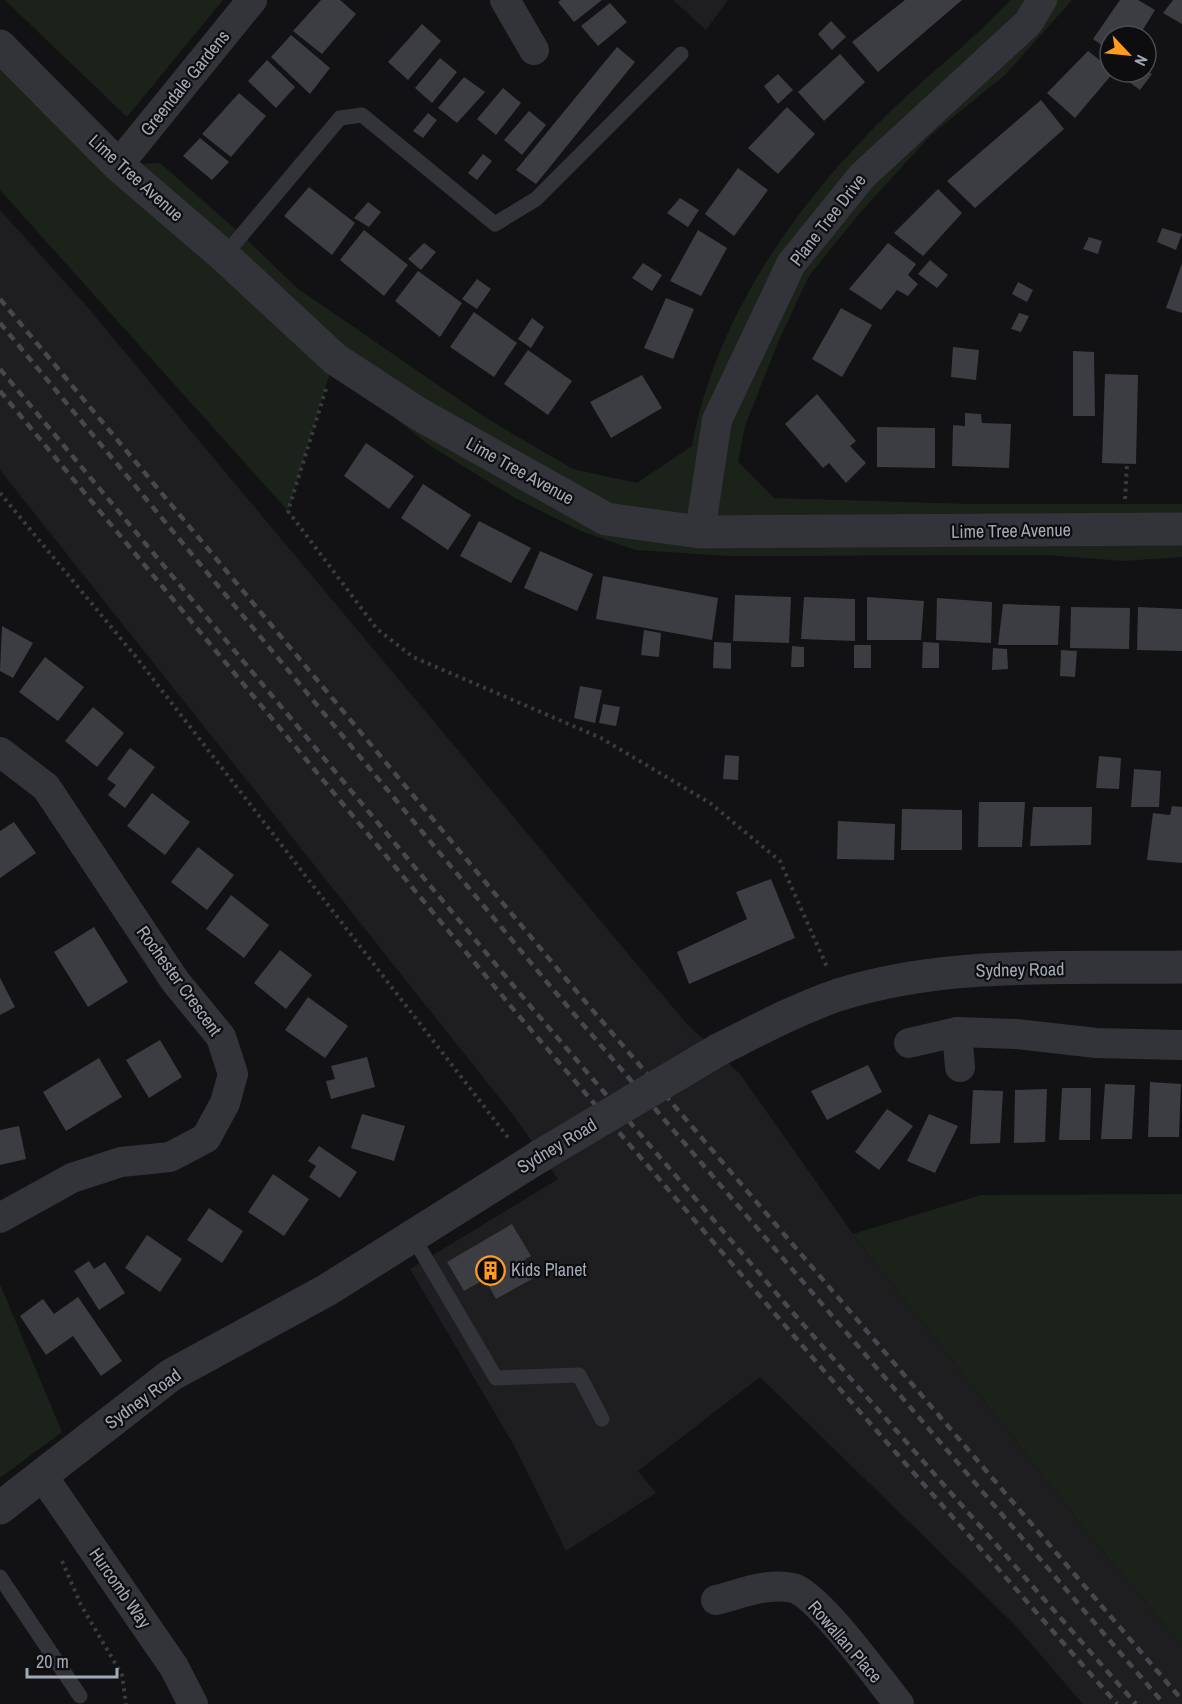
<svg xmlns="http://www.w3.org/2000/svg" width="1182" height="1704" font-family="'Archivo Narrow',sans-serif">
<style>
.built{fill:#1e1e21}
.green{fill:#1a221a}
.building{fill:#3c3d42}
.lines{fill:none;stroke-linecap:round;stroke-linejoin:round}
.path{stroke:#383b40;stroke-width:4;stroke-dasharray:3 4.5;stroke-linecap:butt}
.service{stroke:#323439;stroke-width:15}
.minor{stroke:#323439;stroke-width:30}
.tertiary{stroke:#323439;stroke-width:33}
.rail{stroke:#45484e;stroke-width:4.5;stroke-dasharray:8 6;stroke-linecap:butt}
.tertiary-bridge{stroke:#323439;stroke-width:33}
.labels{text-anchor:middle;stroke-width:4.5;stroke-linejoin:round;paint-order:stroke}
.street-label{font-size:18px;fill:#a2aab6;stroke:#0d0d0f}
.poi-label{font-size:18px;fill:#a2aab6;stroke:#0d0d0f;text-anchor:start}
</style>
<rect width="100%" height="100%" fill="#121214"/>
<!-- built -->
<g class="built">
<polygon points="673,0 728,0 706,30"/>
<polygon points="0,210 83,302 686,1023 740,1074 853,1234 1105,1554 1182,1645 1182,1704 1083,1704 1013,1623 760,1377 638,1471 656,1493 566,1551 516,1449 410,1269 558,1179 517,1120 0,470"/>
</g>
<!-- green -->
<g class="green">
<polygon points="5,0 223,0 127,117"/>
<path d="M1010,0H1072L1005,75L931,135L859,214L809,276L779,340L745,426L738,462L774,498L972,504H1182V557L1123,561L1046,555L728,556L635,550L581,531L515,498L429,445L386,411L334,360L288,511L0,190V46L118,165L160,163L242,235L297,288L486,418L573,469L637,483L692,446C716,315 799,199 894,108C932,71 974,40 1010,0Z"/>
<polygon points="1182,1194 1182,1645 1105,1554 853,1234 981,1195"/>
<polygon points="0,1284 62,1432 0,1478"/>
</g>
<!-- building -->
<g class="building">
<polygon points="321,0 340,0 356,14 322,54 293,31"/>
<polygon points="561,0 602,0 574,22 558,2"/>
<polygon points="905,0 962,0 878,72 852,42"/>
<polygon points="1120,0 1138,0 1155,10 1139,36 1110,36 1110,51 1093,39"/>
<polygon points="1173,0 1182,0 1182,24 1163,13"/>
<polygon points="610,3 627,22 598,46 581,26"/>
<polygon points="831,21 846,37 832,50 818,34"/>
<polygon points="422,24 441,41 408,80 388,62"/>
<polygon points="291,35 330,68 310,94 271,57"/>
<polygon points="617,47 635,62 536,184 516,170"/>
<polygon points="1088,51 1110,68 1110,72 1114,72 1075,118 1047,93"/>
<polygon points="840,54 865,82 824,121 798,92"/>
<polygon points="440,58 457,72 432,103 415,88"/>
<polygon points="267,60 295,87 276,108 248,81"/>
<polygon points="1146,69 1152,74 1140,90 1121,76 1124,72 1146,72"/>
<polygon points="778,74 793,90 778,104 764,86"/>
<polygon points="464,77 485,92 457,123 438,108"/>
<polygon points="503,88 521,103 496,135 477,119"/>
<polygon points="239,93 266,116 231,157 202,134"/>
<polygon points="1041,100 1064,129 975,208 947,181"/>
<polygon points="787,107 815,134 778,174 748,148"/>
<polygon points="529,111 546,125 522,155 504,140"/>
<polygon points="428,113 437,120 423,138 413,131"/>
<polygon points="200,138 229,162 212,180 183,156"/>
<polygon points="483,154 492,161 477,180 468,173"/>
<polygon points="738,168 768,190 734,236 705,214"/>
<polygon points="309,187 355,223 332,255 284,216"/>
<polygon points="938,189 962,213 923,256 894,233"/>
<polygon points="680,198 699,210 688,227 667,213"/>
<polygon points="368,202 381,212 369,227 354,218"/>
<polygon points="1162,228 1182,234 1176,250 1157,242"/>
<polygon points="364,230 408,265 384,296 340,260"/>
<polygon points="698,230 727,248 701,296 670,281"/>
<polygon points="1089,237 1102,241 1098,254 1083,249"/>
<polygon points="424,243 436,252 421,270 408,259"/>
<polygon points="888,243 916,264 908,275 918,284 908,296 897,290 881,310 849,289"/>
<polygon points="930,260 948,275 937,288 918,274"/>
<polygon points="643,263 662,275 652,291 632,278"/>
<polygon points="1182,263 1182,313 1166,308"/>
<polygon points="418,271 462,303 440,337 395,301"/>
<polygon points="477,279 491,289 477,309 462,299"/>
<polygon points="1018,282 1033,290 1027,302 1012,294"/>
<polygon points="666,298 694,309 673,359 644,348"/>
<polygon points="841,308 872,325 842,377 812,359"/>
<polygon points="474,312 517,343 494,377 450,347"/>
<polygon points="1019,313 1029,316 1021,332 1011,329"/>
<polygon points="532,318 544,327 531,348 518,339"/>
<polygon points="953,347 979,350 976,380 951,377"/>
<polygon points="528,350 572,381 548,415 504,384"/>
<polygon points="1073,351 1094,352 1095,416 1073,416"/>
<polygon points="1105,374 1138,375 1136,464 1102,463"/>
<polygon points="642,375 662,408 611,438 590,402"/>
<polygon points="817,394 856,441 850,446 866,463 846,483 829,463 823,468 785,424"/>
<polygon points="965,413 981,414 982,423 1011,424 1009,468 952,466 953,425 965,426"/>
<polygon points="877,427 935,428 935,468 877,467"/>
<polygon points="366,443 414,476 389,509 344,476"/>
<polygon points="423,484 471,515 448,550 401,518"/>
<polygon points="479,521 531,548 511,583 460,556"/>
<polygon points="540,551 593,574 577,611 524,588"/>
<polygon points="603,576 718,598 712,640 596,619"/>
<polygon points="735,595 791,597 789,643 733,641"/>
<polygon points="804,597 855,599 855,641 801,639"/>
<polygon points="867,597 924,601 921,640 867,640"/>
<polygon points="937,598 992,602 991,643 936,640"/>
<polygon points="1003,604 1060,606 1058,645 998,645"/>
<polygon points="1071,607 1130,608 1129,649 1070,648"/>
<polygon points="1138,607 1182,609 1182,651 1137,650"/>
<polygon points="2,626 33,643 13,678 0,671"/>
<polygon points="644,630 661,633 659,657 641,655"/>
<polygon points="714,642 731,643 731,669 713,668"/>
<polygon points="923,642 939,643 939,668 922,668"/>
<rect x="854" y="645" width="17" height="23"/>
<polygon points="792,646 804,647 804,667 791,667"/>
<polygon points="993,648 1007,649 1008,669 992,670"/>
<polygon points="1061,650 1077,651 1075,677 1060,676"/>
<polygon points="45,657 84,687 58,721 19,692"/>
<polygon points="580,686 602,690 595,723 574,718"/>
<polygon points="603,704 620,707 616,726 599,723"/>
<polygon points="93,707 124,733 97,767 65,741"/>
<polygon points="130,748 155,767 125,808 108,795 116,785 107,779"/>
<polygon points="725,755 739,756 738,780 723,779"/>
<polygon points="1099,756 1121,758 1119,789 1096,788"/>
<polygon points="1134,769 1161,771 1159,807 1131,807"/>
<polygon points="152,793 190,822 165,855 127,826"/>
<polygon points="979,802 1025,802 1022,847 978,847"/>
<polygon points="1172,806 1182,807 1182,863 1147,860 1153,813 1170,815"/>
<polygon points="1033,807 1092,807 1091,845 1030,846"/>
<polygon points="902,809 962,810 962,850 901,850"/>
<polygon points="838,821 895,824 894,860 837,859"/>
<polygon points="14,822 36,853 0,878 0,831"/>
<polygon points="198,847 234,875 207,910 171,882"/>
<polygon points="771,879 795,938 689,984 677,952 747,919 736,892"/>
<polygon points="231,895 269,925 244,958 206,929"/>
<polygon points="94,927 128,982 88,1007 54,952"/>
<polygon points="280,950 312,975 286,1009 254,983"/>
<polygon points="0,978 15,1007 0,1015"/>
<polygon points="308,997 348,1026 325,1058 285,1030"/>
<polygon points="160,1040 182,1077 149,1098 126,1060"/>
<polygon points="367,1057 375,1087 331,1099 326,1081 335,1079 331,1066"/>
<polygon points="99,1058 122,1097 66,1131 43,1092"/>
<polygon points="868,1065 882,1092 827,1120 811,1091"/>
<polygon points="1150,1082 1181,1084 1179,1137 1148,1137"/>
<polygon points="1105,1084 1135,1085 1132,1139 1101,1139"/>
<polygon points="1062,1088 1091,1088 1090,1140 1059,1140"/>
<polygon points="1047,1089 1045,1142 1014,1143 1015,1090"/>
<polygon points="973,1090 1003,1091 1000,1143 970,1144"/>
<polygon points="887,1109 913,1126 879,1170 855,1152"/>
<polygon points="362,1114 405,1126 394,1161 351,1148"/>
<polygon points="929,1114 958,1126 935,1173 907,1161"/>
<polygon points="19,1126 26,1159 0,1165 0,1130"/>
<polygon points="319,1146 357,1172 340,1198 309,1177 316,1166 308,1161"/>
<polygon points="273,1174 309,1199 284,1236 248,1212"/>
<polygon points="209,1208 243,1231 222,1263 187,1240"/>
<polygon points="512,1224 531,1256 524,1260 534,1278 496,1299 485,1279 464,1291 447,1262"/>
<polygon points="147,1235 182,1259 160,1292 125,1268"/>
<polygon points="89,1261 94,1269 105,1262 125,1293 99,1310 74,1271"/>
<polygon points="78,1297 122,1361 101,1376 73,1336 46,1355 20,1316 43,1299 54,1314"/>
</g>
<g class="lines">
<!-- path -->
<g class="path">
<polyline points="326,389 288,511 377,629 413,657 601,738 710,803 780,861 827,967"/>
<polyline points="0,493 136,657 510,1140"/>
<polyline points="1125,499 1127,464"/>
<polyline points="62,1561 81,1605 122,1675 126,1704"/>
</g>
<!-- service -->
<g class="service">
<polyline points="224,256 340,118 362,115 495,224 536,199 681,54"/>
<polyline points="413,1237 496,1378 579,1375 602,1419"/>
<polyline points="0,1577 80,1696"/>
</g>
<!-- minor -->
<g class="minor">
<polyline points="505,0 534,50"/>
<polyline points="118,165 252,0"/>
<polyline points="700,532 717,420 791,264 862,176 1028,23 1042,0"/>
<polyline points="0,752 46,787 175,981 221,1037 233,1074 225,1103 206,1138 170,1157 121,1162 72,1178 0,1218"/>
<polyline points="957,1032 960,1067"/>
<polyline points="909,1043 957,1032 1016,1034 1096,1043 1182,1045"/>
<polyline points="42,1475 174,1667 193,1704"/>
<path d="M716,1600C741,1594 768,1582 793,1588C818,1594 880,1681 899,1704"/>
</g>
<!-- tertiary -->
<g class="tertiary">
<polyline points="0,46 118,165 224,256 335,359 419,414 606,519 700,532 1182,529"/>
<path d="M718,1050C758,1030 797,1009 838,995C948,960 1068,969 1182,967"/>
<polyline points="0,1508 171,1375 327,1290 540,1156"/>
</g>
<!-- rail -->
<g class="rail">
<polyline points="0,299 566,979 1182,1700"/>
<polyline points="0,323 551,987 1164,1704"/>
<polyline points="0,369 532,1008 795,1315 1136,1704"/>
<polyline points="0,391 519,1016 825,1372 1117,1704"/>
</g>
<!-- tertiary-bridge -->
<polyline class="tertiary-bridge" points="540,1156 718,1050"/>
</g>
<!-- icons -->
<defs>
<symbol id="building-ring" viewBox="-11 -11 22 22"><circle r="9.5" fill="#0d0d0f" stroke="#ff9b1e" stroke-width="1.5"/><path d="M-4-6H4V6H1V3H-1V6H-4ZM-2.5-4.3h1.7v1.8h-1.7ZM.8-4.3h1.7v1.8H.8ZM-2.5-1h1.7V.8h-1.7ZM.8-1h1.7V.8H.8Z" fill="#ff9b1e"/></symbol>
</defs>
<g fill-rule="evenodd">
<use href="#building-ring" x="474" y="1254" width="33" height="33"/>
</g>
<g class="labels">
<!-- street labels -->
<g class="street-label">
<text transform="translate(185 83) rotate(-51)" y="6">Greendale Gardens</text>
<text transform="translate(136 178) rotate(42)" y="6">Lime Tree Avenue</text>
<text transform="translate(828 220) rotate(-52)" y="6">Plane Tree Drive</text>
<text transform="translate(520 471) rotate(29)" y="6">Lime Tree Avenue</text>
<text transform="translate(1011 531) rotate(-1)" y="6">Lime Tree Avenue</text>
<text transform="translate(1020 970) rotate(-1)" y="6">Sydney Road</text>
<text transform="translate(179 981) rotate(54)" y="6">Rochester Crescent</text>
<text transform="translate(557 1146) rotate(-31)" y="6">Sydney Road</text>
<text transform="translate(143 1399) rotate(-36)" y="6">Sydney Road</text>
<text transform="translate(120 1588) rotate(55)" y="6">Hurcomb Way</text>
<text transform="translate(845 1642) rotate(49)" y="6">Rowallan Place</text>
</g>
<!-- poi labels -->
<g class="poi-label">
<text x="511" y="1276">Kids Planet</text>
</g>
</g>
<!-- north arrow -->
<g transform="translate(1128 54) rotate(116)"><circle r="28" fill="#0d0d0f" stroke="#494c52" stroke-width="1.5"/>
<path d="M0-4.5L10 22L0 15L-10 22Z" fill="#ff9b1e"/>
<text y="-9" font-size="16" font-weight="bold" text-anchor="middle" fill="#a2aab6">N</text>
</g>
<!-- scale -->
<path d="M27 1668v9h90v-9" fill="none" stroke="#a2aab6" stroke-width="3"/>
<text x="36" y="1668" font-size="18" fill="#a2aab6" stroke="#0d0d0f" stroke-width="4.5" paint-order="stroke">20 m</text>
</svg>
